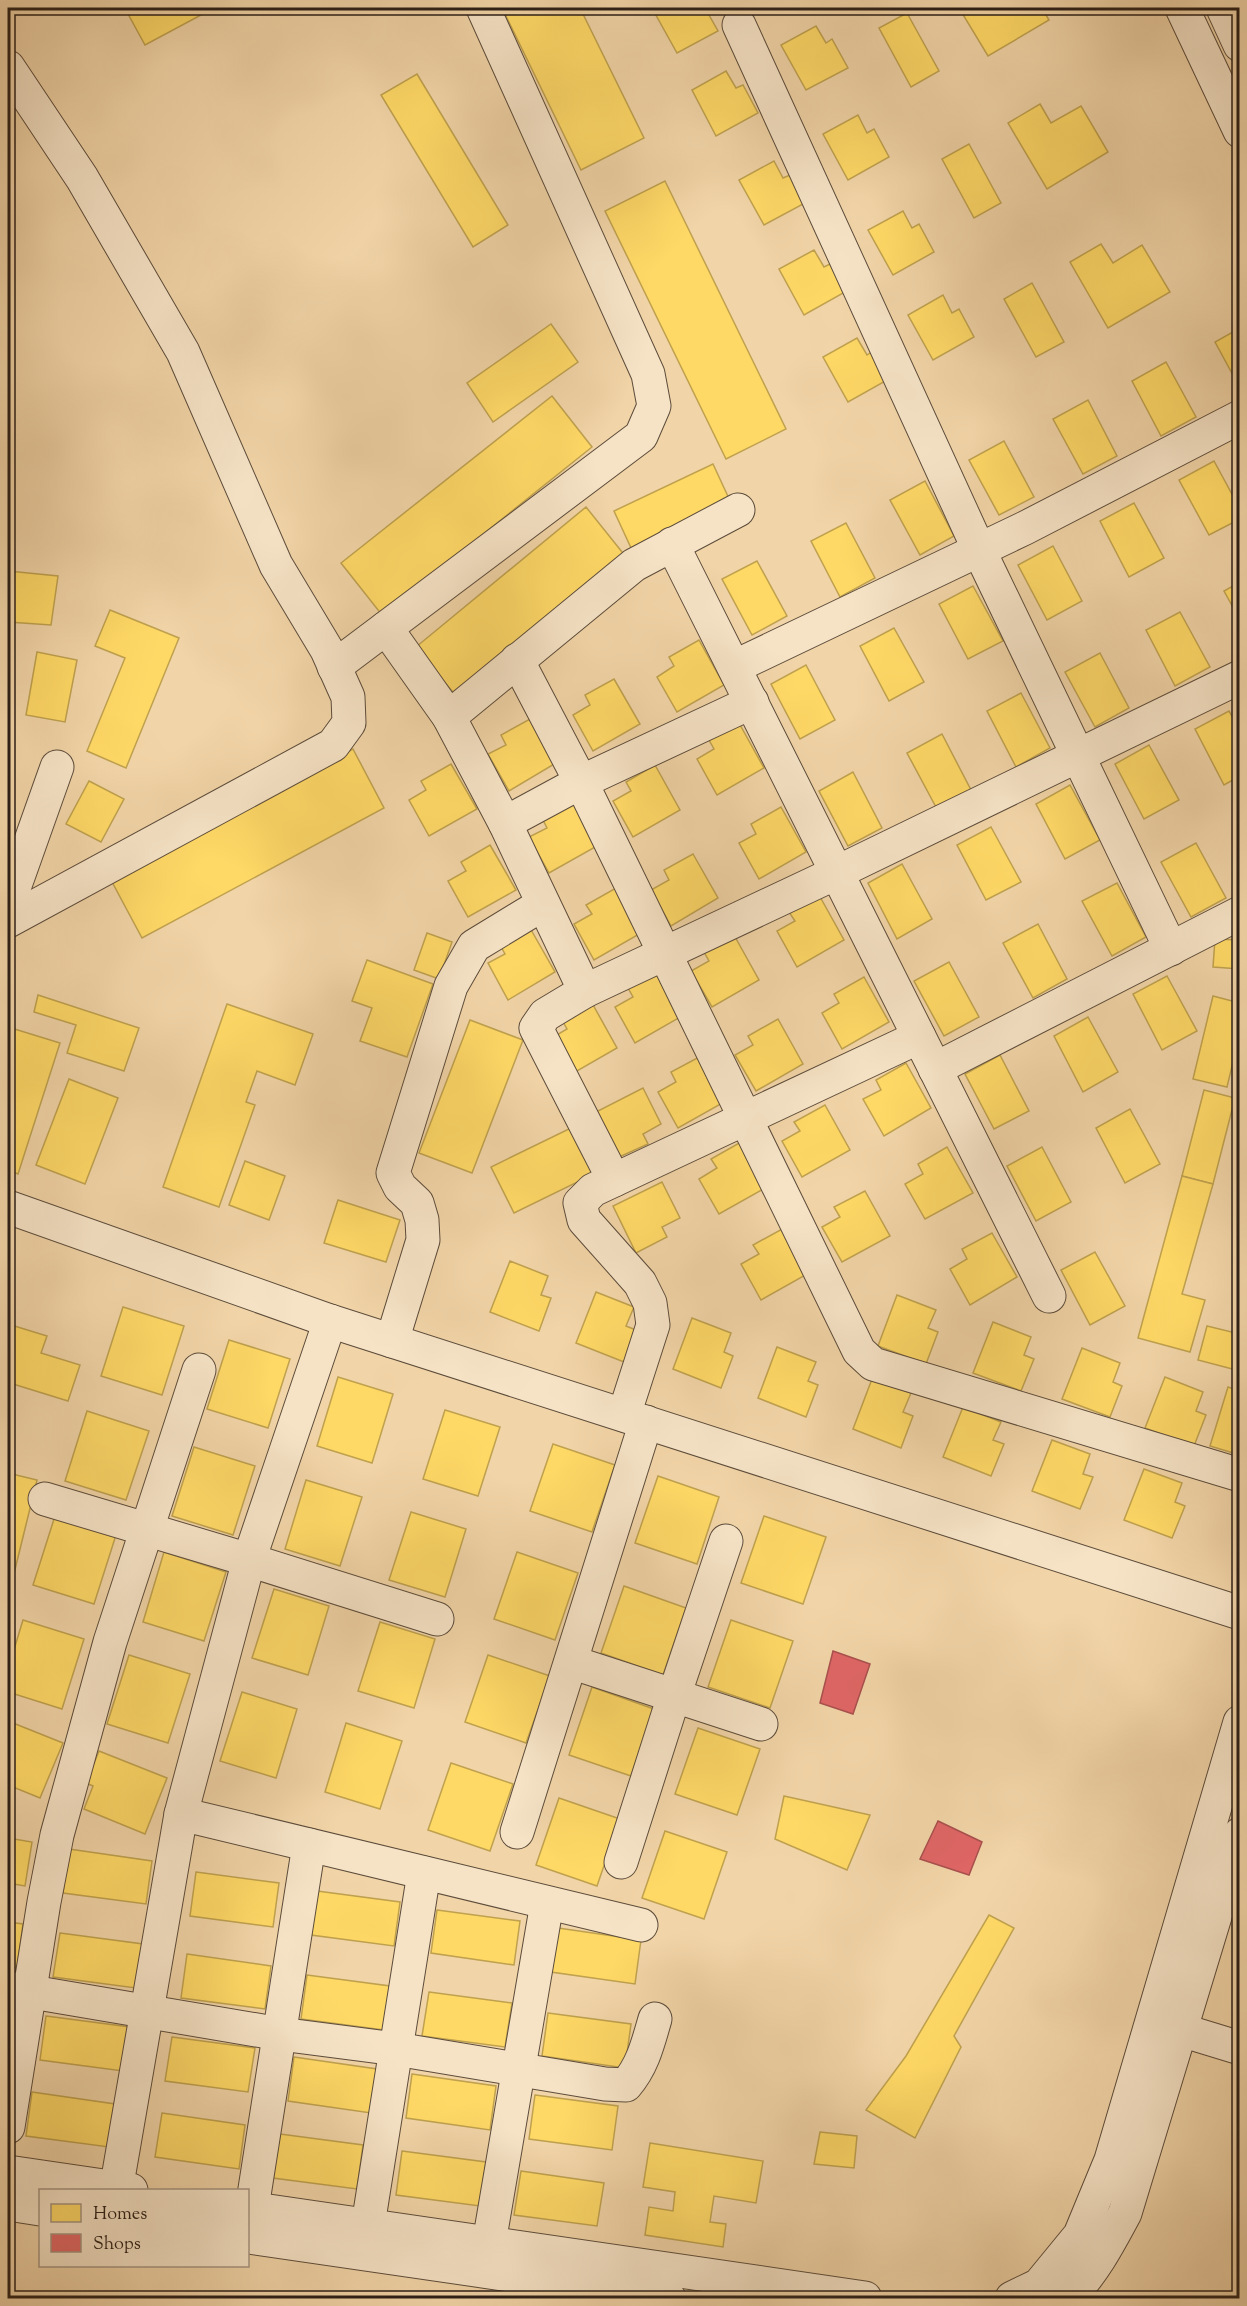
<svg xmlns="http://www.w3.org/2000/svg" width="1247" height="2306" font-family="'Sorts Mill Goudy',serif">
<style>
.homes{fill:#ffd966;stroke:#bfa14e;stroke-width:1.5}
.shops{fill:#e06666;stroke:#a9504e;stroke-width:1.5}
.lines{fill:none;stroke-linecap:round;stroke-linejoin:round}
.minor-casing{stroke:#5c4c3b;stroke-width:35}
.minor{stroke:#f6e3c6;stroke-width:33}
</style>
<rect width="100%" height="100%" fill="#f1d4a7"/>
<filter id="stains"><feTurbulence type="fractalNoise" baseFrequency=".00333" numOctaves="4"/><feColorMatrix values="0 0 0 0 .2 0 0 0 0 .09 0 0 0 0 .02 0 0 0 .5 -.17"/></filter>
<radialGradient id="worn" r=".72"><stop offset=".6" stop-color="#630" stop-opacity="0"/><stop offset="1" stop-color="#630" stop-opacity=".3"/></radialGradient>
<!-- homes -->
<g class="homes">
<polygon points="136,8 214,8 145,45 127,12"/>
<polygon points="502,8 580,8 644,138 581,170"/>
<polygon points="652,8 705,8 718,31 677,53"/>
<polygon points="959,8 1042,8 1049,20 988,56"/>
<polygon points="907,13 939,71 911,87 879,28"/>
<polygon points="816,26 826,43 832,39 848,68 806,90 781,45"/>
<polygon points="726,71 736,88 743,85 758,113 716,136 692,90"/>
<polygon points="417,74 508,225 473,247 381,95"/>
<polygon points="1040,104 1051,123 1081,106 1108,152 1047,189 1008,123"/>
<polygon points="858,115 867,133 874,129 889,157 848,180 823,134"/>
<polygon points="969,144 1001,203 974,218 942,159"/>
<polygon points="774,161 783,178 790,175 805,203 764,225 739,180"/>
<polygon points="665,181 786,429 726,459 605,211"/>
<polygon points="903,211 912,228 919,224 934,252 893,275 868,230"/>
<polygon points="1101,244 1113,263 1142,245 1170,292 1108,328 1070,262"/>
<polygon points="814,250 824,267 830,264 845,292 804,315 779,269"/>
<polygon points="1032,283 1064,342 1036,357 1004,299"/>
<polygon points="943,295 952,313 959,309 974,337 933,360 908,315"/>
<polygon points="551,324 578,362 493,422 467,383"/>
<polygon points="1240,328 1240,388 1215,342"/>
<polygon points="857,338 867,355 873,351 889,379 848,402 823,357"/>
<polygon points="1166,362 1196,417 1161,436 1132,381"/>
<polygon points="552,396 592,447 382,615 341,563"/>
<polygon points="1088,400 1117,456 1083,474 1053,419"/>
<polygon points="1004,441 1034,497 999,515 969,460"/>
<polygon points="1214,461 1240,509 1240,519 1209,535 1179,480"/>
<polygon points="713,464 731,503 632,550 614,511"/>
<polygon points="925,481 954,536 920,555 890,500"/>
<polygon points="1134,503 1164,558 1129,577 1100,521"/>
<polygon points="586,507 626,557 456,696 416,647"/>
<polygon points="846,523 875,578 840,597 811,541"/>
<polygon points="1053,546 1082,601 1047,620 1018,565"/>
<polygon points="757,561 787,616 752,635 722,579"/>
<polygon points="8,571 58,576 51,625 8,622"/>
<polygon points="1240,582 1240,620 1224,591"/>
<polygon points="973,586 1003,641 968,659 939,604"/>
<polygon points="110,610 179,638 126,768 87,751 125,658 95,646"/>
<polygon points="1180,612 1210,667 1175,686 1146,630"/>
<polygon points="894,628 924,682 889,701 860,646"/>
<polygon points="699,640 724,685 677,712 657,677 674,666 669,657"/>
<polygon points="37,652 77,660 65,722 26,715"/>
<polygon points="1100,653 1129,708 1095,727 1065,672"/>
<polygon points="806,665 835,720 800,739 771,684"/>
<polygon points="614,679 640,724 593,751 573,715 590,705 585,695"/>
<polygon points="1021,693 1050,748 1016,767 987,711"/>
<polygon points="1229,711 1240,730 1240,776 1224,785 1195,729"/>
<polygon points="530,719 556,763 509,791 488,754 506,745 501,735"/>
<polygon points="739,723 764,768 717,795 697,759 714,749 709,740"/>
<polygon points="942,734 971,790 937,809 907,753"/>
<polygon points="1149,745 1179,800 1144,819 1115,764"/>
<polygon points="353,749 384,808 142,938 111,880"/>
<polygon points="451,764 477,809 429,836 409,800 426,790 421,781"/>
<polygon points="655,765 680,810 633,837 613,801 631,791 626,782"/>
<polygon points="853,772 882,828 848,846 819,791"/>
<polygon points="89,781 124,799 101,842 66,824"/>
<polygon points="1070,785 1100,840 1065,859 1036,804"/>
<polygon points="572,801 597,846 549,873 529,837 547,828 542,818"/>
<polygon points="781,807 806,852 759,879 739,843 756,834 751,824"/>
<polygon points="991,827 1021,882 986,900 957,845"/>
<polygon points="1196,843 1226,898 1191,917 1161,862"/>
<polygon points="490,845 516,890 468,917 448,881 466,871 461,862"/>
<polygon points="693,854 718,898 671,926 651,890 669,880 664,870"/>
<polygon points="902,864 932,919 897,939 868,883"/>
<polygon points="1117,883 1146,937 1112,956 1082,901"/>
<polygon points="616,888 641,933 594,960 574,924 592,914 586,905"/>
<polygon points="819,895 844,940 797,967 777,931 795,921 789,912"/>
<polygon points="1038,924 1067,979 1033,998 1003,943"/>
<polygon points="530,928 555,972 508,1000 488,963 505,954 500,945"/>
<polygon points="427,933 452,942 439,979 414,970"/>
<polygon points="734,935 759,980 712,1007 691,971 709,961 704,952"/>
<polygon points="1215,939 1240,940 1240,969 1213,967"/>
<polygon points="367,960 433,984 407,1057 360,1041 372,1008 352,1001"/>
<polygon points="949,962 979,1017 944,1036 914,981"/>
<polygon points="657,971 682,1016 635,1043 615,1007 633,997 628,988"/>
<polygon points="1167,976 1197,1031 1162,1050 1133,994"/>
<polygon points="864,977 889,1022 842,1049 822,1013 839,1003 834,994"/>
<polygon points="38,995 139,1028 124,1071 67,1053 76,1025 34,1012"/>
<polygon points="1213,996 1240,1003 1240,1033 1227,1087 1193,1079"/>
<polygon points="592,1003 617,1048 570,1075 550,1039 567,1029 562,1020"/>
<polygon points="227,1004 313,1034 295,1085 257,1071 246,1102 255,1105 219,1207 163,1187"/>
<polygon points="1088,1017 1118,1072 1083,1092 1054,1036"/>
<polygon points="778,1019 803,1064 756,1091 735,1055 753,1045 748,1036"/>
<polygon points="470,1020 523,1040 472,1173 419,1153"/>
<polygon points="8,1027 60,1043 18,1174 8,1170"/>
<polygon points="1000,1055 1029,1111 994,1129 965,1074"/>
<polygon points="701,1056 726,1101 678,1128 658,1092 676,1082 671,1072"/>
<polygon points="906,1063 931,1108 884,1136 863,1099 881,1090 876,1080"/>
<polygon points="69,1079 118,1098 85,1184 36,1165"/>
<polygon points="643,1088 661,1124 643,1134 648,1144 617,1158 594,1113"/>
<polygon points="1204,1090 1235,1098 1213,1184 1182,1176"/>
<polygon points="825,1105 850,1150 802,1177 782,1141 800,1131 794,1122"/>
<polygon points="1130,1109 1160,1164 1125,1183 1096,1128"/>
<polygon points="575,1126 598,1172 514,1213 491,1167"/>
<polygon points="741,1142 767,1187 719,1214 699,1179 717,1168 711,1159"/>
<polygon points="947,1147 973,1193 925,1219 905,1184 923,1174 918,1164"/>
<polygon points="1042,1147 1071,1202 1036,1221 1007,1166"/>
<polygon points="245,1161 285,1176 269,1220 229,1205"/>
<polygon points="1182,1176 1213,1184 1182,1294 1205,1300 1190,1352 1138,1338"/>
<polygon points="662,1182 680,1218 662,1227 667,1237 636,1253 613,1206"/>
<polygon points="865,1191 890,1236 842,1262 822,1227 840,1217 834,1207"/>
<polygon points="338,1200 400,1220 386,1262 324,1243"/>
<polygon points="784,1228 809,1273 761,1300 741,1264 759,1254 753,1245"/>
<polygon points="992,1233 1017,1277 970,1305 950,1269 967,1259 962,1249"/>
<polygon points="1095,1252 1125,1306 1090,1325 1061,1270"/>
<polygon points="510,1261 548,1276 541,1295 551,1298 539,1331 490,1312"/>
<polygon points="596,1292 634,1307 626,1326 636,1330 624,1362 576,1343"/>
<polygon points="897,1295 936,1310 928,1328 938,1332 926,1364 878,1346"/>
<polygon points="123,1307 184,1326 162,1395 101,1376"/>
<polygon points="692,1318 731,1333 724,1352 733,1356 721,1388 673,1369"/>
<polygon points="993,1322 1031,1337 1024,1355 1034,1359 1021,1391 973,1373"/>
<polygon points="8,1324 47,1336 41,1353 80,1365 68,1401 13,1384 8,1401"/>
<polygon points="1207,1326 1240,1334 1240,1371 1198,1360"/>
<polygon points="229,1340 290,1359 268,1428 207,1409"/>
<polygon points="777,1347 816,1362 808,1381 818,1385 806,1417 758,1398"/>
<polygon points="1082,1348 1120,1363 1113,1382 1122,1386 1110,1417 1062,1399"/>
<polygon points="338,1377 393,1394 372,1463 317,1446"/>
<polygon points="1165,1377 1203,1392 1196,1411 1206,1415 1194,1446 1145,1428"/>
<polygon points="872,1379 911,1393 903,1412 913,1416 901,1448 853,1429"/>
<polygon points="1228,1387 1240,1391 1240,1455 1210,1446"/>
<polygon points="963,1407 1001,1422 993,1440 1004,1444 991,1476 943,1457"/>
<polygon points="445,1410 500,1427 478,1496 423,1479"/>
<polygon points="87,1411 149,1431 126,1500 65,1481"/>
<polygon points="1052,1440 1090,1454 1083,1474 1093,1477 1080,1509 1032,1491"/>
<polygon points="553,1444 615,1465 592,1532 530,1511"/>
<polygon points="194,1447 255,1466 233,1535 172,1516"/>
<polygon points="1144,1469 1182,1483 1175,1502 1185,1506 1172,1538 1124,1520"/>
<polygon points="8,1473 37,1480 8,1598"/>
<polygon points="658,1476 719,1497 697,1564 635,1543"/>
<polygon points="306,1480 362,1497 340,1566 285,1549"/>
<polygon points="411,1512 466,1529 445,1597 389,1580"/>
<polygon points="55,1516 116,1535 94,1604 33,1585"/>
<polygon points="764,1516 826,1537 803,1604 741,1583"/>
<polygon points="164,1552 226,1572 204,1641 143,1622"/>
<polygon points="517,1552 578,1573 555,1640 494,1619"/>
<polygon points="624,1586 686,1608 663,1675 601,1653"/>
<polygon points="274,1589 329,1606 308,1675 252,1658"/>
<polygon points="23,1620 84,1639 62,1709 8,1692 8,1669"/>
<polygon points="731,1620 793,1641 770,1708 708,1687"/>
<polygon points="380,1622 435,1639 414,1708 358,1691"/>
<polygon points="129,1655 190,1674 168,1743 107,1724"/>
<polygon points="488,1655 550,1676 526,1743 465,1722"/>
<polygon points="592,1687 654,1709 631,1776 569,1755"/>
<polygon points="242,1692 297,1709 276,1778 220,1761"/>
<polygon points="8,1721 63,1743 40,1798 8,1785"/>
<polygon points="346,1723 402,1741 380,1809 325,1792"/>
<polygon points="698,1728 760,1749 737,1815 675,1794"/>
<polygon points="99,1751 167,1778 145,1834 84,1809 93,1786 86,1783"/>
<polygon points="451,1763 513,1784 490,1851 428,1830"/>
<polygon points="784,1796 870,1815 847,1870 775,1839"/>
<polygon points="559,1798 620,1819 597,1886 536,1865"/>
<polygon points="665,1831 727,1852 704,1919 642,1898"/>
<polygon points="8,1838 32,1842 25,1886 8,1883"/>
<polygon points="69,1849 152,1861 146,1904 63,1893"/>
<polygon points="196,1872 279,1883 273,1927 190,1916"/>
<polygon points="317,1891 400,1902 394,1946 311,1935"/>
<polygon points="437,1910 520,1921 514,1965 431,1953"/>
<polygon points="989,1915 1014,1928 954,2036 961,2047 915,2138 866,2110 906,2056"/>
<polygon points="8,1922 23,1924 17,1968 8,1967"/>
<polygon points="558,1928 641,1940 635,1984 551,1972"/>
<polygon points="60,1933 143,1944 136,1988 53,1977"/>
<polygon points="187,1954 271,1966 265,2009 181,1998"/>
<polygon points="307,1975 390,1986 384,2030 301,2019"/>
<polygon points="429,1992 512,2003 505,2047 422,2036"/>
<polygon points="548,2013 631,2024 625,2068 542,2056"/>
<polygon points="46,2016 130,2027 123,2071 40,2060"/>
<polygon points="172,2037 255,2048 248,2092 165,2081"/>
<polygon points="294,2057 377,2069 371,2113 288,2101"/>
<polygon points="412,2074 496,2086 490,2130 406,2118"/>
<polygon points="32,2092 115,2104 109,2147 26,2136"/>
<polygon points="535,2095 618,2106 612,2150 529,2139"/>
<polygon points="162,2113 245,2125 239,2169 155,2157"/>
<polygon points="820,2132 857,2136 854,2168 814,2164"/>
<polygon points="280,2134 363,2145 357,2189 273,2178"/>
<polygon points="650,2143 763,2161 756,2203 714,2196 710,2222 726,2224 723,2247 645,2235 649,2207 673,2211 675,2192 643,2187"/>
<polygon points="402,2151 486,2162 480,2206 396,2195"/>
<polygon points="521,2171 604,2183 597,2226 514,2215"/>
</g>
<!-- shops -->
<g class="shops">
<polygon points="833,1651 870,1664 853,1714 820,1703"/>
<polygon points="938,1821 982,1842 969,1875 920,1859"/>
</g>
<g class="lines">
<defs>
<g id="minor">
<polyline points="1182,8 1240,131"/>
<polyline points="1223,8 1240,45"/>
<polyline points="739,25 979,550 1171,949"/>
<polyline points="8,67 82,178 183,352 276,565 327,650 348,697 349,723 333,745 8,921"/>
<polyline points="672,544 1049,1296"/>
<polyline points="386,628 449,717 505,823 585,991"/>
<polyline points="517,660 581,782 859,1351 873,1364 1240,1475"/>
<polyline points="334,667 641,436 654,406 648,374 483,8"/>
<polyline points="734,667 1025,528 1240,417"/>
<polyline points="449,717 634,565 738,510"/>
<polyline points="505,823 581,782 752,702"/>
<polyline points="8,905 57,767"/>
<polyline points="935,1069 1240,913"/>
<polyline points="614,1180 536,1028 545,1015 585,991 838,872 1240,677"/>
<polyline points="8,1207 330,1321 1240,1613"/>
<polyline points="392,1341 423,1240 422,1220 417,1203 400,1187 393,1173 451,986 474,946 543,904"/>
<polyline points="624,1415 653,1325 650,1303 640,1283 584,1220 580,1203 593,1190 919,1037"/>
<polyline points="45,1499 249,1560 437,1619"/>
<polyline points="571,1662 761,1724"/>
<polyline points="181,1814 641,1925"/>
<polyline points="517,1832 646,1422"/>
<polyline points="621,1862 674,1696 726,1541"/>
<path d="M8,1988L280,2034L396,2049L605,2084L626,2085C643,2065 648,2043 655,2019"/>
<polyline points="1181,2030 1240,2048"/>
<polyline points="8,2127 44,1902 57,1835 110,1642 199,1370"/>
<polyline points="8,2172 131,2190"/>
<polyline points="116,2190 181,1814 249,1560 330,1321"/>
<polyline points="8,2204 40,2209"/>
<polyline points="248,2208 865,2298"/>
<polyline points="252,2208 309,1845"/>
<polyline points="368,2225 424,1873"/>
<polyline points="248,2237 669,2298"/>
<polyline points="489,2243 547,1903"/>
<polyline points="1012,2298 1039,2285 1080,2235 1111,2160 1240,1722"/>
<path d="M1068,2298C1092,2275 1109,2243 1125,2213L1240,1834"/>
</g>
</defs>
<!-- minor casing -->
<use href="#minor" class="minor-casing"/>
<!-- minor -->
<use href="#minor" class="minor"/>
</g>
<!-- margin -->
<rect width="1247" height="2306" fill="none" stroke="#f1d4a7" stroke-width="30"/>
<rect x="9" y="9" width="1229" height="2288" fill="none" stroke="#2a1e17" stroke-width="3"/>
<rect x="15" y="15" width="1217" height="2276" fill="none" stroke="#2a1e17" stroke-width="1.5"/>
<!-- legend -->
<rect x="39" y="2189" width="210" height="78" fill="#f6e3c6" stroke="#a49480" stroke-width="1.5"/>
<rect x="51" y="2204" width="30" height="18" fill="#ffd966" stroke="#a49480" stroke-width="1.5"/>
<text x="93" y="2219" font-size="18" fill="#2a1e17">Homes</text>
<rect x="51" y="2234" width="30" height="18" fill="#e06666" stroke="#a49480" stroke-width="1.5"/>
<text x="93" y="2249" font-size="18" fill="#2a1e17">Shops</text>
<rect width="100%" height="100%" filter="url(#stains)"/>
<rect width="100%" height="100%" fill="url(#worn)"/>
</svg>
